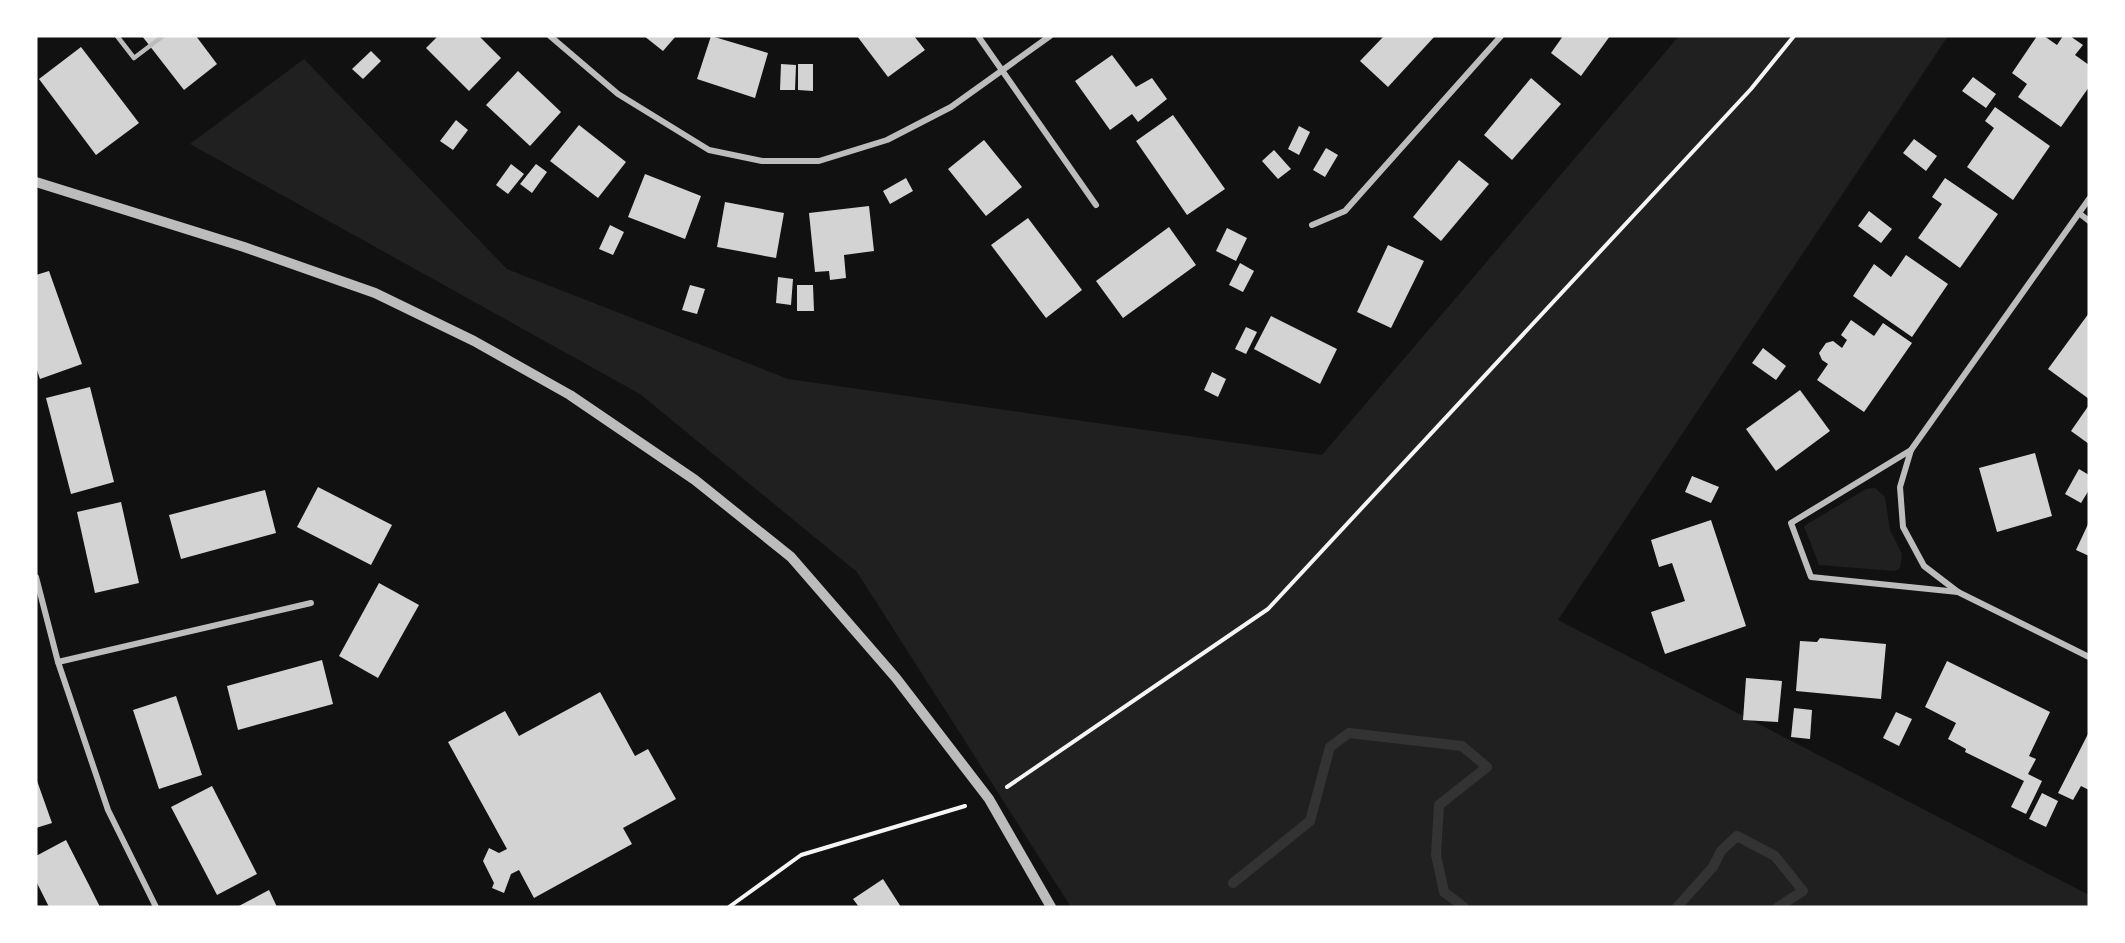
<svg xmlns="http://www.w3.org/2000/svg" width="2125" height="943" font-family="Roboto,sans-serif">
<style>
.green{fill:#202020}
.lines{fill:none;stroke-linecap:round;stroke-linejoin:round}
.stream{stroke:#333;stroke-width:10}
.building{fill:#d3d3d3}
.path{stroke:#f5f5f5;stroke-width:4}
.service{stroke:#bcbcbc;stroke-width:4.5}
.minor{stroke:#bcbcbc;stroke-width:6}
.tertiary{stroke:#bcbcbc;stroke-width:10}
</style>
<rect width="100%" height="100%" fill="#111"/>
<!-- green -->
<g class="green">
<polygon points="1679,36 1948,36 1558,620 2089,895 2089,907 1071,907 857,572 640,394 190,144 304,59 507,269 788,379 1322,455"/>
<polygon points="1875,488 1885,497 1890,530 1902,554 1900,568 1895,571 1819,565 1804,526 1866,489"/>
</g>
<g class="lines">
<!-- stream -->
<g class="stream">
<polyline points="1233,883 1310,821 1330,747 1349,733 1462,746 1487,767 1439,805 1436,855 1444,892 1464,907"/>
<polyline points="1677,907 1713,867 1721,851 1737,836 1775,856 1803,891 1778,907"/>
</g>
</g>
<!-- building -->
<g class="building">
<polygon points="142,36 196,36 217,64 184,90"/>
<polygon points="438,36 479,36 501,58 469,91 426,48"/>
<polygon points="644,36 676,36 663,51"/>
<polygon points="711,36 768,53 755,98 697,79"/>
<polygon points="857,36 914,36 925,50 888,77"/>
<polygon points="1384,36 1435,36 1388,87 1360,61"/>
<polygon points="1563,36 1610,36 1581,76 1551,53"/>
<polygon points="2037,36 2044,36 2057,45 2063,36 2070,36 2083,45 2075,55 2089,65 2089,87 2061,127 2018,97 2027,84 2012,73"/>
<polygon points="81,47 139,123 96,155 39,79"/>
<polygon points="371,51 381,61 363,79 352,69"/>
<polygon points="1112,55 1136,87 1152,78 1167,99 1138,122 1132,114 1110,130 1075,81"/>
<polygon points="781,64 796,65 795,90 780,90"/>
<polygon points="798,64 813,64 813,91 798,90"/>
<polygon points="518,71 561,112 530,146 486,105"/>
<polygon points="1973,77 1996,94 1986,108 1962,91"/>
<polygon points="1531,78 1561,104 1512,160 1484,135"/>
<polygon points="1995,107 2050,146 2013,200 1967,167 1994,128 1985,121"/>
<polygon points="1173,115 1225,189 1187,215 1136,141"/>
<polygon points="456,120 468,130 453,150 440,141"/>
<polygon points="579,125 626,162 598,198 550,161"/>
<polygon points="1299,126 1310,132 1299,155 1288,149"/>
<polygon points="1914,139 1937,156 1926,171 1903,153"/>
<polygon points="984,140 1022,187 986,216 948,169"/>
<polygon points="1326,148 1338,155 1325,177 1313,170"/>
<polygon points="1274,150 1291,169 1278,179 1262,161"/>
<polygon points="1459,160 1489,184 1441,241 1413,217"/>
<polygon points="511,164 524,174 508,194 496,185"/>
<polygon points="536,164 547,172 532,193 520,184"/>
<polygon points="645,174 701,196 685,239 628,217"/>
<polygon points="906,178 913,191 890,204 883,191"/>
<polygon points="1945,178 1998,214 1960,268 1918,238 1942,204 1932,197"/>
<polygon points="725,202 784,213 776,258 717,247"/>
<polygon points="869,206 874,251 844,255 846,278 830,280 829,271 815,272 809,213"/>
<polygon points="1869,211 1892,229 1881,243 1858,226"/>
<polygon points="1028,218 1082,290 1046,318 991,245"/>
<polygon points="610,225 624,232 613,255 599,249"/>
<polygon points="1169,227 1196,265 1123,318 1096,281"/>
<polygon points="1227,228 1247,238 1236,261 1216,251"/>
<polygon points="1388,245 1424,261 1391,328 1357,312"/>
<polygon points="1906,255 1948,284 1912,337 1853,296 1874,264 1891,277"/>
<polygon points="1240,263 1254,271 1243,292 1229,285"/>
<polygon points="49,271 82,364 40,379 36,367 36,275"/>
<polygon points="778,277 793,279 791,305 776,303"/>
<polygon points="690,285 705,289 697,314 682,310"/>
<polygon points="797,285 813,285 814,311 797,311"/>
<polygon points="2089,313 2089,399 2048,369"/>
<polygon points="1271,316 1337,349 1320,384 1254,349"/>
<polygon points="1851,320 1874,336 1883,323 1912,343 1864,412 1817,380 1828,364 1822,360 1819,353 1826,343 1833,341 1842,348 1847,340 1841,335"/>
<polygon points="1246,327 1257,332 1246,354 1235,349"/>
<polygon points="1763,348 1786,366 1776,380 1752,363"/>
<polygon points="1212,372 1226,379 1218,397 1204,390"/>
<polygon points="90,387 114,482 71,494 46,398"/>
<polygon points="1800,390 1830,431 1776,471 1746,429"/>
<polygon points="2089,405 2089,444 2071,431"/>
<polygon points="2035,453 2052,516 1997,532 1979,468"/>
<polygon points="2079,469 2089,475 2089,490 2081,503 2065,494"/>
<polygon points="1692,476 1719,487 1711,503 1685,492"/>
<polygon points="318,487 392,525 371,565 297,527"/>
<polygon points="265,490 276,533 181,559 169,515"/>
<polygon points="121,502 139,583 95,593 77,512"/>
<polygon points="1711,520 1746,626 1665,654 1651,612 1685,601 1672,563 1659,567 1651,540"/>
<polygon points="2089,522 2089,556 2076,550"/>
<polygon points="379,583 419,605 378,678 339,656"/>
<polygon points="1820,638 1886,644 1881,699 1796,691 1800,641 1817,642"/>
<polygon points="322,660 333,704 238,730 227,686"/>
<polygon points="1947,661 2050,712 2029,756 2036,759 2028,774 2042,781 2026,814 2011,807 2024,781 1965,752 1966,749 1948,739 1956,723 1925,707"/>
<polygon points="1746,678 1782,681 1778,722 1743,720"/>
<polygon points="600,692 635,756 648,749 676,799 623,828 632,844 534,898 519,870 511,874 504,893 492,888 494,883 483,861 489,848 499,853 507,849 448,742 505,711 519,736"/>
<polygon points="176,696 202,775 159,789 133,710"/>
<polygon points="1794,708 1812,710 1810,739 1791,737"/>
<polygon points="1896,712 1912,719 1899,746 1883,738"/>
<polygon points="2089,732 2089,790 2081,786 2073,800 2058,793"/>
<polygon points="36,778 52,823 36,828"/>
<polygon points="212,786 257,874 217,895 171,807"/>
<polygon points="2042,793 2058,801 2046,827 2029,819"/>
<polygon points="66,840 89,885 100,907 49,907 36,881 36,856"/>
<polygon points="883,879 901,907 859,907 853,899"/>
<polygon points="269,890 277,907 237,907"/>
</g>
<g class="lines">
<!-- path -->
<g class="path">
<polyline points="1007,787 1268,609 1751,89 1794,36"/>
<polyline points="729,907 801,855 965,806"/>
</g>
<!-- service -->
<polyline class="service" points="117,36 134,58 163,36"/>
<!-- minor -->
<g class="minor">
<polyline points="550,36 618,94 709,150 762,161 819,161 887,140 951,107 1050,36"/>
<polyline points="978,36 1096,205"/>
<polyline points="2089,199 1911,450 1900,487 1903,527 1924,566 1958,592 2089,657"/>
<polyline points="2079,213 2089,221"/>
<polyline points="1312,225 1345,211 1501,36"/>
<polyline points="1911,450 1791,523 1811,577 1958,592"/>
<polyline points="36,577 58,662 108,810 156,907"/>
<polyline points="58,662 311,603"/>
</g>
<!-- tertiary -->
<polyline class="tertiary" points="36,182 244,247 375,293 474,341 570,395 695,480 791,557 896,678 989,799 1051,907"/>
</g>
<!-- border -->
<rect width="2125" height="943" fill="none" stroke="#ffffff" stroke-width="75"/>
</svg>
